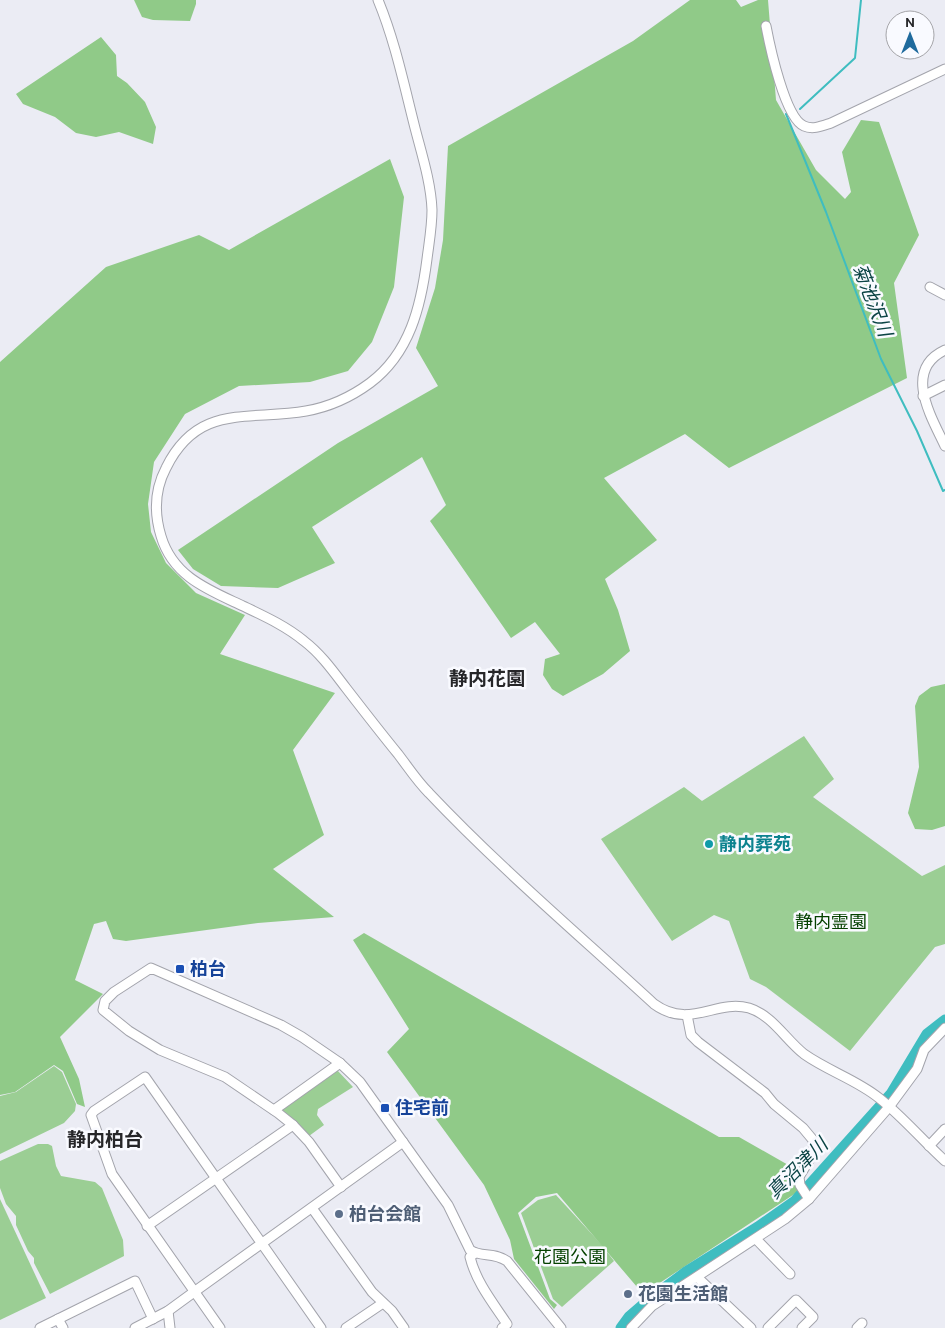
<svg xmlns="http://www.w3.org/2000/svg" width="945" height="1328" font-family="Overpass,'Noto Sans JP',sans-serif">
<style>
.green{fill:#9bce94}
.forest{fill:#90ca88}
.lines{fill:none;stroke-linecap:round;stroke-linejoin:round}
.stream{stroke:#3fbdc0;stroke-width:2}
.river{stroke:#3fbdc0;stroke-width:11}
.minor-casing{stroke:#a3a4ac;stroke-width:11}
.minor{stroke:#fff;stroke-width:9}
.culture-dot{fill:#0f9aa8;stroke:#f9faff;stroke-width:2}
.transit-dot{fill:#1a4fb4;stroke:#f9faff;stroke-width:2}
.service-dot{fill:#5c6f8a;stroke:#f9faff;stroke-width:2}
.labels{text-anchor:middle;stroke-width:5;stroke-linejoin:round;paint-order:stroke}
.culture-label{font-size:18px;font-weight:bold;fill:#0d838f;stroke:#f9faff;text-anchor:start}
.park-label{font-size:18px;fill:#054100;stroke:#f9faff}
.transit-label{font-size:18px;font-weight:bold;fill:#164399;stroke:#f9faff;text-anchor:start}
.service-label{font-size:18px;font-weight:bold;fill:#4e5e75;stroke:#f9faff;text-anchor:start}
.water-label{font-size:19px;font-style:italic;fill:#0b4445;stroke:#f9faff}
.neighbourhood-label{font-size:19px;font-weight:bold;fill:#262629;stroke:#f9faff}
</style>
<rect width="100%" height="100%" fill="#ebecf4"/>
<!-- green -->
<g class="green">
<polygon points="804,736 834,779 813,797 922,876 945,865 945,944 935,947 850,1051 766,987 750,979 729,921 714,915 672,941 601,839 684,787 702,801"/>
<polygon points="54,1066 62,1072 76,1104 75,1111 64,1123 0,1154 0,1096 16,1092"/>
<polygon points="337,1070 353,1087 318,1109 317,1115 324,1125 309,1136 281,1110"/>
<polygon points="38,1144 48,1144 52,1146 56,1166 61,1176 95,1182 102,1188 123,1240 124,1256 50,1294 34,1263 34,1258 28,1251 16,1225 16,1216 6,1204 0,1188 0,1161"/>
<polygon points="556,1195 601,1244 614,1261 562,1307 553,1299 521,1213 538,1200"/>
<polygon points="0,1199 46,1298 0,1320"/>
</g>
<!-- forest -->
<g class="forest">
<polygon points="134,0 196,0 196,4 190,21 153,20 142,17"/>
<polygon points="690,0 736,0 741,7 758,0 768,0 776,100 816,170 845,199 851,192 842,152 861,120 879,122 919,235 894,283 907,378 729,468 685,434 604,478 657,540 605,579 618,610 630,651 603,674 563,696 552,689 543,675 545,659 560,654 535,622 511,638 430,521 446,505 422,457 312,527 335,563 278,588 221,586 193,569 178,550 338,443 438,386 416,348 435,288 443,240 448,146 633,41"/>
<polygon points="101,37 116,55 117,76 127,83 145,102 156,127 153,144 119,132 96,137 76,133 55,117 23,104 16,94"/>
<polygon points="390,159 404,197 394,287 372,342 348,371 310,382 239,386 185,414 154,462 148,504 151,532 166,563 196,593 245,615 220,654 335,693 293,750 324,835 273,869 334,917 258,923 126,941 113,939 106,921 94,924 75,980 103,994 60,1037 79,1079 85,1107 77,1104 63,1071 54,1065 15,1092 0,1095 0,362 106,267 199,235 229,250"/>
<polygon points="945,684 945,826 932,830 915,829 908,813 919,767 915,706 919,696 931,687"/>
<polygon points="364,933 719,1137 739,1137 797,1170 799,1191 643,1294 557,1193 536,1197 518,1213 550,1299 557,1305 554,1309 514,1259 510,1240 484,1185 387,1052 409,1029 353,940"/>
</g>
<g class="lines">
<!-- stream -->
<g class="stream">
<polyline points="800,109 855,58 861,0"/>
<polyline points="786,114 826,212 881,359 917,431 943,491 945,490"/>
</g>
<!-- river -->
<polyline class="river" points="621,1328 629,1317 651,1298 686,1272 758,1227 795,1201 891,1094 927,1034 945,1020"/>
<defs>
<g id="minor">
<path d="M378,0C395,41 404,85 415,128C422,155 431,183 432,210C432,227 429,243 427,259C421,306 410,353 370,383C351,397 329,407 306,411C248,421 198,403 166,468C155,489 154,513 161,536C173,577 209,590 243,606C264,616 286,626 304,641C321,654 333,671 346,688C363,710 380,732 398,754C408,767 417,781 429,793C499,867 578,934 654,1004C690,1030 715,999 749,1008C772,1015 786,1040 804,1054C828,1071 857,1080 879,1098C903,1117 923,1141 945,1161"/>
<path d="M766,26C770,47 785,118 804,126C813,130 822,126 831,123L945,69"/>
<polyline points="930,287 945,295"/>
<path d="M945,350C902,370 932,418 945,446"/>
<polyline points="923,396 945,385"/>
<polyline points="687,1015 691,1035 698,1042 765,1093 774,1104 803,1128 813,1140 814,1149 811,1157 799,1177 800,1185 809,1199"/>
<polyline points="274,1110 340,1063"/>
<polyline points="929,1146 945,1129"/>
<path d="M341,1187L309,1142L293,1125L278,1113L225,1077L160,1050L142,1039L129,1031L103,1010L105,1001L114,992L151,968L281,1025L302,1037L340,1063L360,1082L448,1205L470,1250C482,1258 492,1251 507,1261L561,1328"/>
<polyline points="312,1208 372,1292 392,1311 404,1328"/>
<polyline points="147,1226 293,1125"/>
<polyline points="756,1239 790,1274"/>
<path d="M475,1253L470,1257C476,1282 493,1303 507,1324L502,1328"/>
<polyline points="697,1277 751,1328"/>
<polyline points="168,1311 170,1328"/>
<polyline points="58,1319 63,1328"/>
<polyline points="40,1328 135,1281 153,1319"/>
<polyline points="135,1328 168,1311 194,1292 403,1142"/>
<polyline points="220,1328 112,1174 91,1115 94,1111 145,1077 321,1328"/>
<polyline points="346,1328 383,1303"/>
<polyline points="631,1328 652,1306 785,1219 809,1199 889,1107 917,1069 924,1050 945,1028"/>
<polyline points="768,1328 796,1300 813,1317 802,1328"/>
<polyline points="857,1328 862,1323"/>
</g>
</defs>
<!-- minor casing -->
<use href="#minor" class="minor-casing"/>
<!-- minor -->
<use href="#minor" class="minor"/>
</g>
<!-- markers -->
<circle class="culture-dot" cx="709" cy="844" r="5"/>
<g class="transit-dot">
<rect x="175" y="964" width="10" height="10" rx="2.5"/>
<rect x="380" y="1103" width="10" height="10" rx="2.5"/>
</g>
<g class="service-dot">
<circle cx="339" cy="1214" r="5"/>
<circle cx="628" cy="1294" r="5"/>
</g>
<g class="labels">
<!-- culture labels -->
<g class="culture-label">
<text x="719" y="850">静内葬苑</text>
</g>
<!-- park labels -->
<g class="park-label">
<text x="831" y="928">静内霊園</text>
<text x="570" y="1263">花園公園</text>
</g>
<!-- transit labels -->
<g class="transit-label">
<text x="190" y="975">柏台</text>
<text x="395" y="1114">住宅前</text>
</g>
<!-- service labels -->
<g class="service-label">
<text x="349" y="1220">柏台会館</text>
<text x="638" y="1300">花園生活館</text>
</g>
<!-- water labels -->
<g class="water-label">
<text transform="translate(873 300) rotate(69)" y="7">菊池沢川</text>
<text transform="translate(797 1168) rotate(-45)" y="7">真沼津川</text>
</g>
<!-- neighbourhood labels -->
<g class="neighbourhood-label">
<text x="487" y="685">静内花園</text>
<text x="105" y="1146">静内柏台</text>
</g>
</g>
<!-- north arrow -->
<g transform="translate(910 35)"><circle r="24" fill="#f9faff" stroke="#a5a5a9"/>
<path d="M0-4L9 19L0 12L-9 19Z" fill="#1f6a9d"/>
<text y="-8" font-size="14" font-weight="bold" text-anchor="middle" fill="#262629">N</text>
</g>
</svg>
